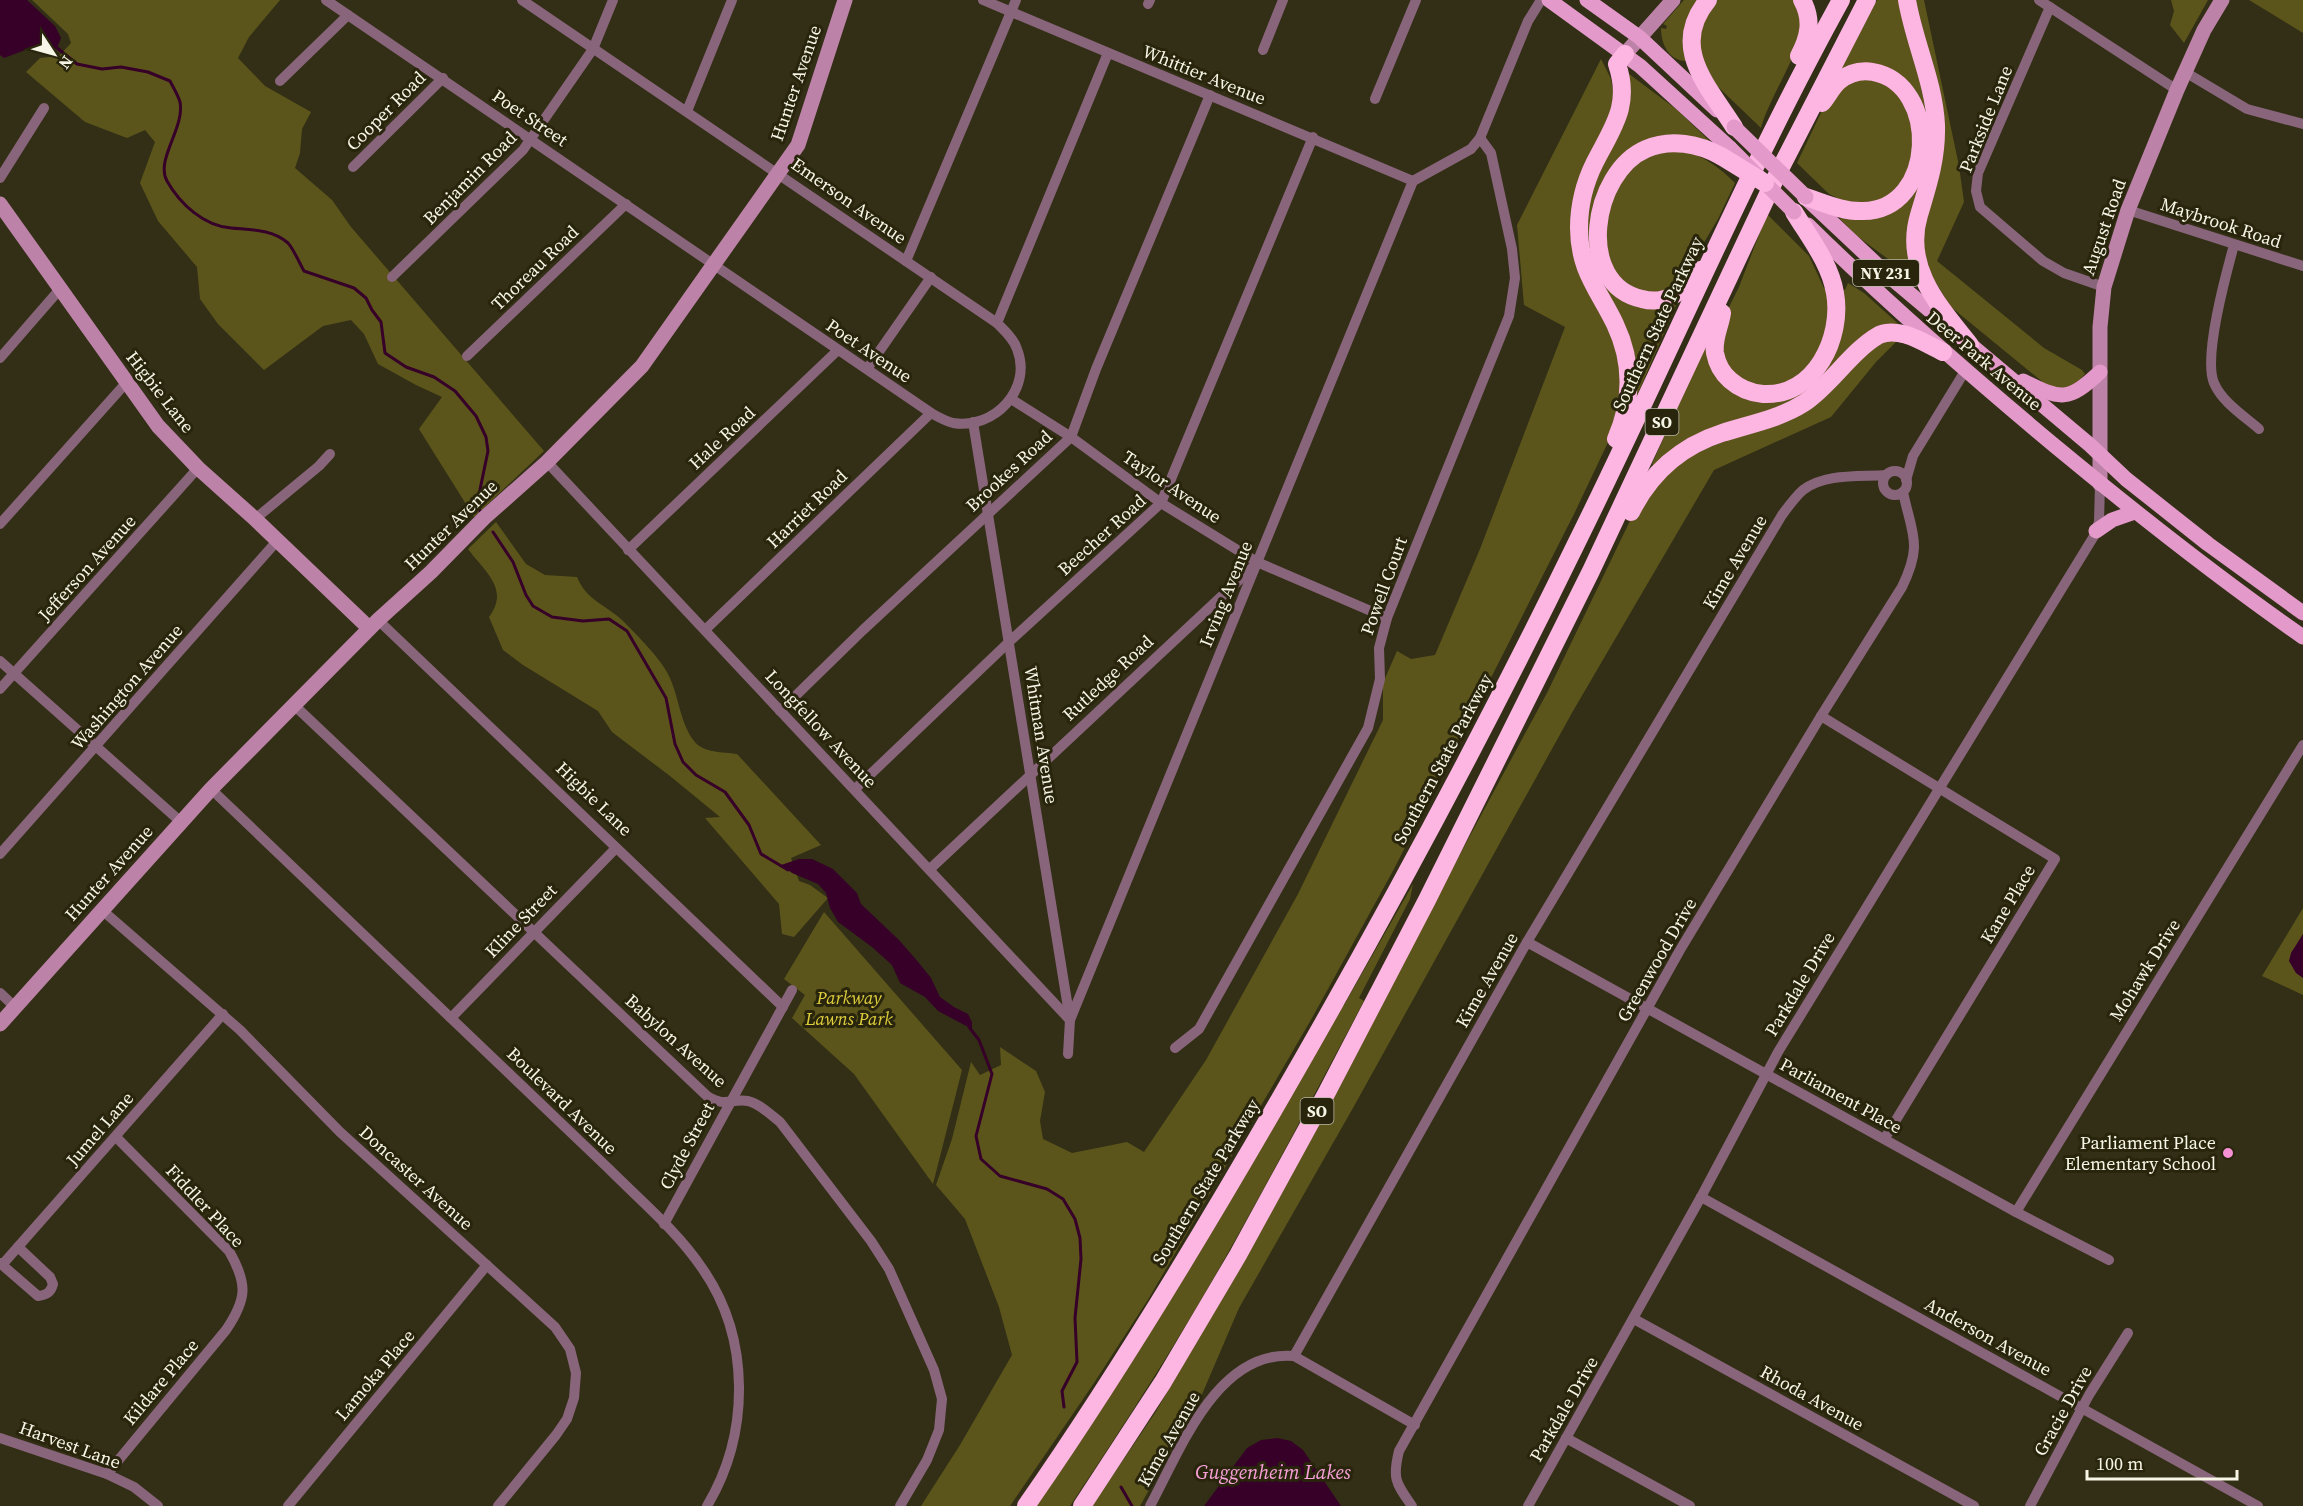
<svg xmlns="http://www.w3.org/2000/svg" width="2303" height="1506" font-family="'Source Serif 4',serif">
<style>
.green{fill:#5c551b}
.water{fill:#360028}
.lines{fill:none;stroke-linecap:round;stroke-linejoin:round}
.stream{stroke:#360028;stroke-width:3}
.street{stroke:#89657b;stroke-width:10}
.secondary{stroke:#bc82a7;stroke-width:15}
.primary{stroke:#e399c9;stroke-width:15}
.highway{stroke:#fdb5e2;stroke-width:18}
.primary-bridge{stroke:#e399c9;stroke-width:15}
.highway-bridge{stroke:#fdb5e2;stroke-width:18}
.poi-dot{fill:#f591d2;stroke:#28250c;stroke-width:2}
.labels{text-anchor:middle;stroke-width:6;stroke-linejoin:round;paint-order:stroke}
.shield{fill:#28250c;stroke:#b9b7a5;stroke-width:1.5}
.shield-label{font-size:16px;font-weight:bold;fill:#f7f6e6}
.street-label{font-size:18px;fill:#f7f6e6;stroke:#28250c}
.park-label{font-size:18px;font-style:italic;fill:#decd3d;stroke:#28250c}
.poi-label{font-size:18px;fill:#f7f6e6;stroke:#28250c;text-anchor:end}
.water-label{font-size:20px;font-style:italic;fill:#f8a1d9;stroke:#28250c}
</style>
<rect width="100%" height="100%" fill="#322f16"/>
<!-- green -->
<g class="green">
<polygon points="32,0 280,0 249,37 238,58 265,86 311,112 302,129 300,153 295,168 332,200 351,227 544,451 474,517 419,429 442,397 416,385 378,364 364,334 351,320 323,326 264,370 218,324 200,299 197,267 158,221 140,183 155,142 145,130 127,138 85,122 26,72 40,58 59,56 71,43 68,34"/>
<path d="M1684,0H1700L1686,61C1669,61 1661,44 1661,28L1666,29L1667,26L1663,24Z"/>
<path d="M1716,0H1795C1797,4 1801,9 1802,13C1809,41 1769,96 1761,128L1714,83L1698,57L1703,17Z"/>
<polygon points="1877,0 1901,0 1922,84 1929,128 1916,95 1841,68"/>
<polygon points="1909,0 1924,0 1959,166 1964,202 1937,261 2044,348 2082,370 2085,374 2070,390 2050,388 1951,307 1919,256 1939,154"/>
<polygon points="2171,0 2208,0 2184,43 2170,25 2174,11"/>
<polygon points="2249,0 2303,0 2303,33"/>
<polygon points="1601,59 1611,79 1613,90 1616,90 1616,97 1573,220 1601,311 1618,353 1622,383 1611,436 1574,514 1394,869 1312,1018 1149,1298 1094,1383 1010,1506 921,1506 960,1445 1012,1355 999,1307 965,1219 936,1185 952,1139 971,1062 980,1075 1001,1065 1000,1047 1036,1071 1045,1092 1040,1121 1043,1139 1072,1153 1127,1142 1144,1152 1206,1060 1298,894 1383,720 1383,683 1397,651 1411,659 1435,655 1480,549 1565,327 1524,305 1517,225"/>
<polygon points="1629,74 1676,109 1717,148 1674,138 1602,187 1609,284 1678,301 1635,400 1591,276 1584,205"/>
<polygon points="1859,76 1894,87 1909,110 1913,140 1910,171 1896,192 1873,205 1856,207 1829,194 1797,163 1828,98"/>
<path d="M1671,146C1700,155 1714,162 1735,183L1718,219L1678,286L1661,295L1642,294L1616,277L1603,236L1605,210L1625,170Z"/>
<polygon points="1921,178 1912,269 1903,270 1857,236 1840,219 1842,212 1908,194 1912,197"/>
<polygon points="1767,214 1809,256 1824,288 1829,288 1830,327 1807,371 1790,383 1770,388 1747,385 1721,361 1719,327 1739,287"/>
<polygon points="1848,283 1864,293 1903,328 1808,392 1655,467 1652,464 1705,345 1745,395 1819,373 1840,289 1845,290"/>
<polygon points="1899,339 1876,362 1831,417 1714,470 1573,711 1353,1108 1239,1308 1200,1399 1140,1506 1092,1506 1155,1413 1209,1320 1548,691 1640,500 1688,455 1786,419 1876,341"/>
<path d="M496,522L526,564L545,575L577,577C586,600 606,605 622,620C634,632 657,655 665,669C679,690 678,720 694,741C703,753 723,752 737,754L821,845L791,858L799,881L810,885L828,898L794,937L782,934L779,904L705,818L720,817L670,776L612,732L598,711L523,665L503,650L489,617C510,589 485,572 468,549Z"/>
<path d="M1413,884L1410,899L1359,998L1364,1001C1308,1106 1253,1212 1192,1315C1153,1380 1112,1443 1070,1506H1036L1338,1011L1344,1005Z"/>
<polygon points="2303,908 2303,995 2262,976"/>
<polygon points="824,912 962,1070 933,1184 854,1074 792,1018 805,995 784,979"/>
</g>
<!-- water -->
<g class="water">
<polygon points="0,0 27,0 55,26 61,38 57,48 28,49 4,58 0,55"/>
<polygon points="799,859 812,859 833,869 857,893 861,904 899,940 919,963 931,978 940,997 954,1007 968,1014 972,1022 972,1029 938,1011 925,997 900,983 892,965 872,947 838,922 830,908 826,893 818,884 792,873 781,865"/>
<polygon points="2303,934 2303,978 2296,973 2289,961 2291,953"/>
<polygon points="1277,1438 1291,1441 1303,1450 1341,1506 1204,1506 1247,1448 1261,1440"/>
</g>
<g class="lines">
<!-- stream -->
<g class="stream">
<path d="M56,47L77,64L102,69L121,67L148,72L170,81C173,87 178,95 180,102C185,128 155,160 167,181C180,204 204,226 231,228C251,230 272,229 288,243C293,248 300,264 304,271L354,288L366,298L372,310L381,322L385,353L406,367L434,377L455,391L476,416L486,437L488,451L477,504L480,511"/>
<polyline points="493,532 513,562 526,595 533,606 552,617 583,621 609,619 627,631 666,698 675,744 683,762 696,775 725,792 749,825 761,854 788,870"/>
<polyline points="969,1027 979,1040 992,1074 976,1136 981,1159 1000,1176 1047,1189 1063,1199 1075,1219 1080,1238 1081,1259 1075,1318 1077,1362 1062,1391 1064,1407"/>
<polyline points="1121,1487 1132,1506"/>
</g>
<!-- street -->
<g class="street">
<path d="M326,0L931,413C938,417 945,421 953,423C994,430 1033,389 1017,349C1014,339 1004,330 997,323L522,0"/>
<polyline points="983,0 1413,181"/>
<polyline points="2039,0 2177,90"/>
<polyline points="1148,4 1150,0"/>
<polyline points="2050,7 1978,173 1976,191 1980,207 2043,261 2064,273 2104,287"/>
<polyline points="1263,50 1283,0"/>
<polyline points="2185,72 2247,109 2303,124"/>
<polyline points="280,81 348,15"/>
<polyline points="1375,99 1416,0"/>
<polyline points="687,111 732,0"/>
<polyline points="353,167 443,78"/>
<polyline points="0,178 44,108"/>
<polyline points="1413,181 1471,149 1480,138 1528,21 1541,0"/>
<polyline points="2128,210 2303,266"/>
<path d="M2234,245C2226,274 2203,357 2214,383C2222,402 2244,416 2259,429"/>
<polyline points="906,261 1016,0"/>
<polyline points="392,277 523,150 593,49 613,0"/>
<polyline points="997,323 1108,53"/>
<polyline points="467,356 626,204"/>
<polyline points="0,358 60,289"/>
<polyline points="867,369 931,277"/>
<polyline points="1011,399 1071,437 1161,503 1257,562 1387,618"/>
<polyline points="973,422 1070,1020 1068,1054"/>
<polyline points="547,462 1070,1020 1413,181"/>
<circle cx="1895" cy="483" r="12"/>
<polyline points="1906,480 1913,456 1965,371"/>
<polyline points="255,519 319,466 330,454"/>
<polyline points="0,524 126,383"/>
<polyline points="628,550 838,350"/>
<polyline points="378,620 783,1007"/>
<polyline points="705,630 931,413"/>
<polyline points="0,661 181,822"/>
<polyline points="0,689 198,468"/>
<path d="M294,705L707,1096C726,1108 731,1098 748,1101C760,1104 771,1115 780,1122L871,1241L889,1269L934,1370L942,1399L939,1430L927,1460L900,1506"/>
<polyline points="780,711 863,630 1071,437 1096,369 1210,95"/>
<polyline points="1821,716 2055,859 1885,1138"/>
<path d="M211,789L608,1168C640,1200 677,1231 702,1268C751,1338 750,1434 707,1506"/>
<polyline points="855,789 1010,641 1161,503 1313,137"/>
<polyline points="0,854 277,541"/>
<polyline points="930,869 1254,566"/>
<polyline points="102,910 240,1030 340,1132 555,1327 570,1349 576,1373 574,1398 567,1419 556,1435 498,1506"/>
<polyline points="1527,942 2016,1212 2109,1260"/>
<polyline points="0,993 15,1007"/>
<polyline points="451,1018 616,848"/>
<polyline points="1175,1048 1199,1029 1368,728 1380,679 1379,648 1387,618 1509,316 1515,278 1512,249 1491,153 1480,138"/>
<polyline points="1701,1197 2258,1506"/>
<polyline points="2016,1212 2303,745"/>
<polyline points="664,1224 792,990"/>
<path d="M0,1263L38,1296C47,1295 51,1292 53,1284L50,1277L18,1247"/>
<polyline points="2,1265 223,1014"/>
<polyline points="1634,1319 1974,1506"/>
<polyline points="1294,1356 1415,1425"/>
<polyline points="0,1438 107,1474 134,1487 158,1506"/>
<polyline points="1566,1438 1690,1506"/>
<path d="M107,1474L226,1330C247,1299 248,1284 229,1251L116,1137"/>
<polyline points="288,1506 487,1265"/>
<path d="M1150,1506C1180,1451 1217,1349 1294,1356L1527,942L1782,515C1788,507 1795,497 1803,490C1825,473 1860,477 1886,475"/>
<path d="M1412,1506C1396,1483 1392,1479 1399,1451L1680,950L1821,716L1902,587C1923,544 1912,535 1903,492"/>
<polyline points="1528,1506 1701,1197 1778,1052 2094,536 2099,522 2100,484"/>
<polyline points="2030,1506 2089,1395 2128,1333"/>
</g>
<!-- secondary -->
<g class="secondary">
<polyline points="1625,54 1673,0"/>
<polyline points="0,204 158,426 198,468 255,519 369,628"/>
<polyline points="2100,484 2100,327 2104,287 2128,210 2177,90 2204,30 2222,0"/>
<polyline points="0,1024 211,789 378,620 431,572 484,518 547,462 642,366 798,145 845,0"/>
</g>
<!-- primary -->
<g class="primary">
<polyline points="1549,0 1640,66 1730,148"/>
<polyline points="1587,0 1639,37 1717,110"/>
<polyline points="1806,198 1890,277 2090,445 2126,479 2208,544 2303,613"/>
<path d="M1808,225C1887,303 1970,375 2055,446C2136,513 2217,577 2303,637"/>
<path d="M2023,381C2061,400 2068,402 2100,372"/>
<polyline points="2096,531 2112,520 2135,512"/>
</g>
<!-- highway -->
<g class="highway">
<path d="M1708,0C1669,47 1708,86 1734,127"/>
<path d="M1907,0C1914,42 1934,82 1936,125C1937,158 1928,185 1919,215C1903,268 1940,307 1970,345"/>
<path d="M1799,56C1809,37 1813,20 1802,0"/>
<path d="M1806,197C1824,203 1844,212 1863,211C1937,210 1940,84 1873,72C1861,70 1849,73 1839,81C1832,87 1828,96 1822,103"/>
<path d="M1700,270C1692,279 1684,289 1674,295C1665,300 1653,302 1642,299C1574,284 1592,172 1646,149C1671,138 1699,144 1721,156"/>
<path d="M1722,313C1720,327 1713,338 1715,353C1717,364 1722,373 1730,380C1739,388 1751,393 1763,394C1815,397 1843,337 1835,293C1830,263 1809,237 1794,212"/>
<path d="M1616,439C1633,400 1633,362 1615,324C1598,289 1579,270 1579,228C1579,204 1585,182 1595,162C1613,127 1631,105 1617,64L1625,54"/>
<path d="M1631,512C1650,474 1681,446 1722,433C1750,424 1779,419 1804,403C1831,385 1851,351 1879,335C1900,326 1924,343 1943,352"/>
<path d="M1026,1506C1118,1374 1201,1236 1281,1097C1386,915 1485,731 1577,542C1666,362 1744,176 1841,0"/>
<polyline points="1082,1506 1163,1382 1238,1255 1326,1094 1427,900 1591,571 1776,177 1867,0"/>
</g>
<!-- primary-bridge -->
<g class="primary-bridge">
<polyline points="1734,127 1806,197"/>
<polyline points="1730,148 1794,212"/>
</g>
<!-- highway-bridge -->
<polyline class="highway-bridge" points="1721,156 1765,183"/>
</g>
<!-- markers -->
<circle class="poi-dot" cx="2228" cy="1153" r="6"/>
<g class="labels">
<!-- shield labels -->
<g class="shield">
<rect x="1853" y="260" width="66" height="26" rx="4.5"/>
<rect x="1645.5" y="409" width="33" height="26" rx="4.5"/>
<rect x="1300.5" y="1098" width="33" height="26" rx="4.5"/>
</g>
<g class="shield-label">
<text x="1886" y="279">NY 231</text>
<text x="1662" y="428">SO</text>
<text x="1317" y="1117">SO</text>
</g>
<!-- street labels -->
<g class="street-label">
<text transform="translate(1204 75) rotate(22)" y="6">Whittier Avenue</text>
<text transform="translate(796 83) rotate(-71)" y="6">Hunter Avenue</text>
<text transform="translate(386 111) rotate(-45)" y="6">Cooper Road</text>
<text transform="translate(530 118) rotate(34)" y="6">Poet Street</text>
<text transform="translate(1986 119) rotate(-68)" y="6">Parkside Lane</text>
<text transform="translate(470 178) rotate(-45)" y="6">Benjamin Road</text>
<text transform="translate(849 201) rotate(35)" y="6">Emerson Avenue</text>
<text transform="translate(2221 223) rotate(18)" y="6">Maybrook Road</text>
<text transform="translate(2104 227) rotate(-71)" y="6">August Road</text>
<text transform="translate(535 268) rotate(-44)" y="6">Thoreau Road</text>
<text transform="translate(1658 324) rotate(-65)" y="6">Southern State Parkway</text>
<text transform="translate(869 351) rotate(34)" y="6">Poet Avenue</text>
<text transform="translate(1984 361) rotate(40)" y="6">Deer Park Avenue</text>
<text transform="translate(160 392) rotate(52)" y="6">Higbie Lane</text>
<text transform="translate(722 438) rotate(-43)" y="6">Hale Road</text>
<text transform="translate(1009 471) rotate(-43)" y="6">Brookes Road</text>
<text transform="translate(1172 487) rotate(34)" y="6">Taylor Avenue</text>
<text transform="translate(807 509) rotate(-44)" y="6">Harriet Road</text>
<text transform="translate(451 525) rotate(-44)" y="6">Hunter Avenue</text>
<text transform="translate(1102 535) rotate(-42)" y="6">Beecher Road</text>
<text transform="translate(1735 562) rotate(-59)" y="6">Kime Avenue</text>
<text transform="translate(87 568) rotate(-48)" y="6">Jefferson Avenue</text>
<text transform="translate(1384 586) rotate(-70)" y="6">Powell Court</text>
<text transform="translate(1226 594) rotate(-68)" y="6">Irving Avenue</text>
<text transform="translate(1108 678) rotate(-43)" y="6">Rutledge Road</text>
<text transform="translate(127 687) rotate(-49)" y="6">Washington Avenue</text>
<text transform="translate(821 729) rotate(47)" y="6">Longfellow Avenue</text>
<text transform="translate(1041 735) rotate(81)" y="6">Whitman Avenue</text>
<text transform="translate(1443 759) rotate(-62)" y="6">Southern State Parkway</text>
<text transform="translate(594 799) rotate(44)" y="6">Higbie Lane</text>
<text transform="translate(109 873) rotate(-48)" y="6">Hunter Avenue</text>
<text transform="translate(2008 904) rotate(-59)" y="6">Kane Place</text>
<text transform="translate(521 921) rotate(-46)" y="6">Kline Street</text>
<text transform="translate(1657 960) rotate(-60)" y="6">Greenwood Drive</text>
<text transform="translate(2145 970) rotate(-58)" y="6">Mohawk Drive</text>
<text transform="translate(1487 980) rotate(-60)" y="6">Kime Avenue</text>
<text transform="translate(1800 984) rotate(-59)" y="6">Parkdale Drive</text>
<text transform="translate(676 1041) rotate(42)" y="6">Babylon Avenue</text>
<text transform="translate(1841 1096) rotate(29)" y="6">Parliament Place</text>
<text transform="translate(562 1101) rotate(44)" y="6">Boulevard Avenue</text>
<text transform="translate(100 1129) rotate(-49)" y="6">Jumel Lane</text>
<text transform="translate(687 1146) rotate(-62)" y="6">Clyde Street</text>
<text transform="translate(416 1178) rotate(42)" y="6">Doncaster Avenue</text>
<text transform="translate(1206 1182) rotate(-59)" y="6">Southern State Parkway</text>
<text transform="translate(205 1206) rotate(47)" y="6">Fiddler Place</text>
<text transform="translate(1988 1337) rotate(29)" y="6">Anderson Avenue</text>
<text transform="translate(375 1375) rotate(-50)" y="6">Lamoka Place</text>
<text transform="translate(161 1382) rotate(-50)" y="6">Kildare Place</text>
<text transform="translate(1812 1398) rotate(29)" y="6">Rhoda Avenue</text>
<text transform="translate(1564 1409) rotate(-60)" y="6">Parkdale Drive</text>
<text transform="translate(2063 1411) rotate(-61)" y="6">Gracie Drive</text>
<text transform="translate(1169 1439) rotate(-60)" y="6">Kime Avenue</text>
<text transform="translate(70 1445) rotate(20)" y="6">Harvest Lane</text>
</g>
<!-- park labels -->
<g class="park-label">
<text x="849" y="1004">Parkway<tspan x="849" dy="21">Lawns Park</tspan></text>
</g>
<!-- poi labels -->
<g class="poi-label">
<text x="2216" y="1149">Parliament Place<tspan x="2216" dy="21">Elementary School</tspan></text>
</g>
<!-- water labels -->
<g class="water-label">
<text x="1273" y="1479">Guggenheim Lakes</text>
</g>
</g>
<!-- north arrow -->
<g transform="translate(54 54) rotate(126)" stroke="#28250c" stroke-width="4.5" paint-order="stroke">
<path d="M0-4.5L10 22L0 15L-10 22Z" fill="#f7f6e6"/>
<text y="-9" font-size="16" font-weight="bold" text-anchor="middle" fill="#f7f6e6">N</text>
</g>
<!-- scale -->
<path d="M2087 1470v9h150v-9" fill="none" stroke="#f7f6e6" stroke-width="3"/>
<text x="2096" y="1470" font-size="18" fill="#f7f6e6" stroke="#28250c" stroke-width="4.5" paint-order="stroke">100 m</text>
</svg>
